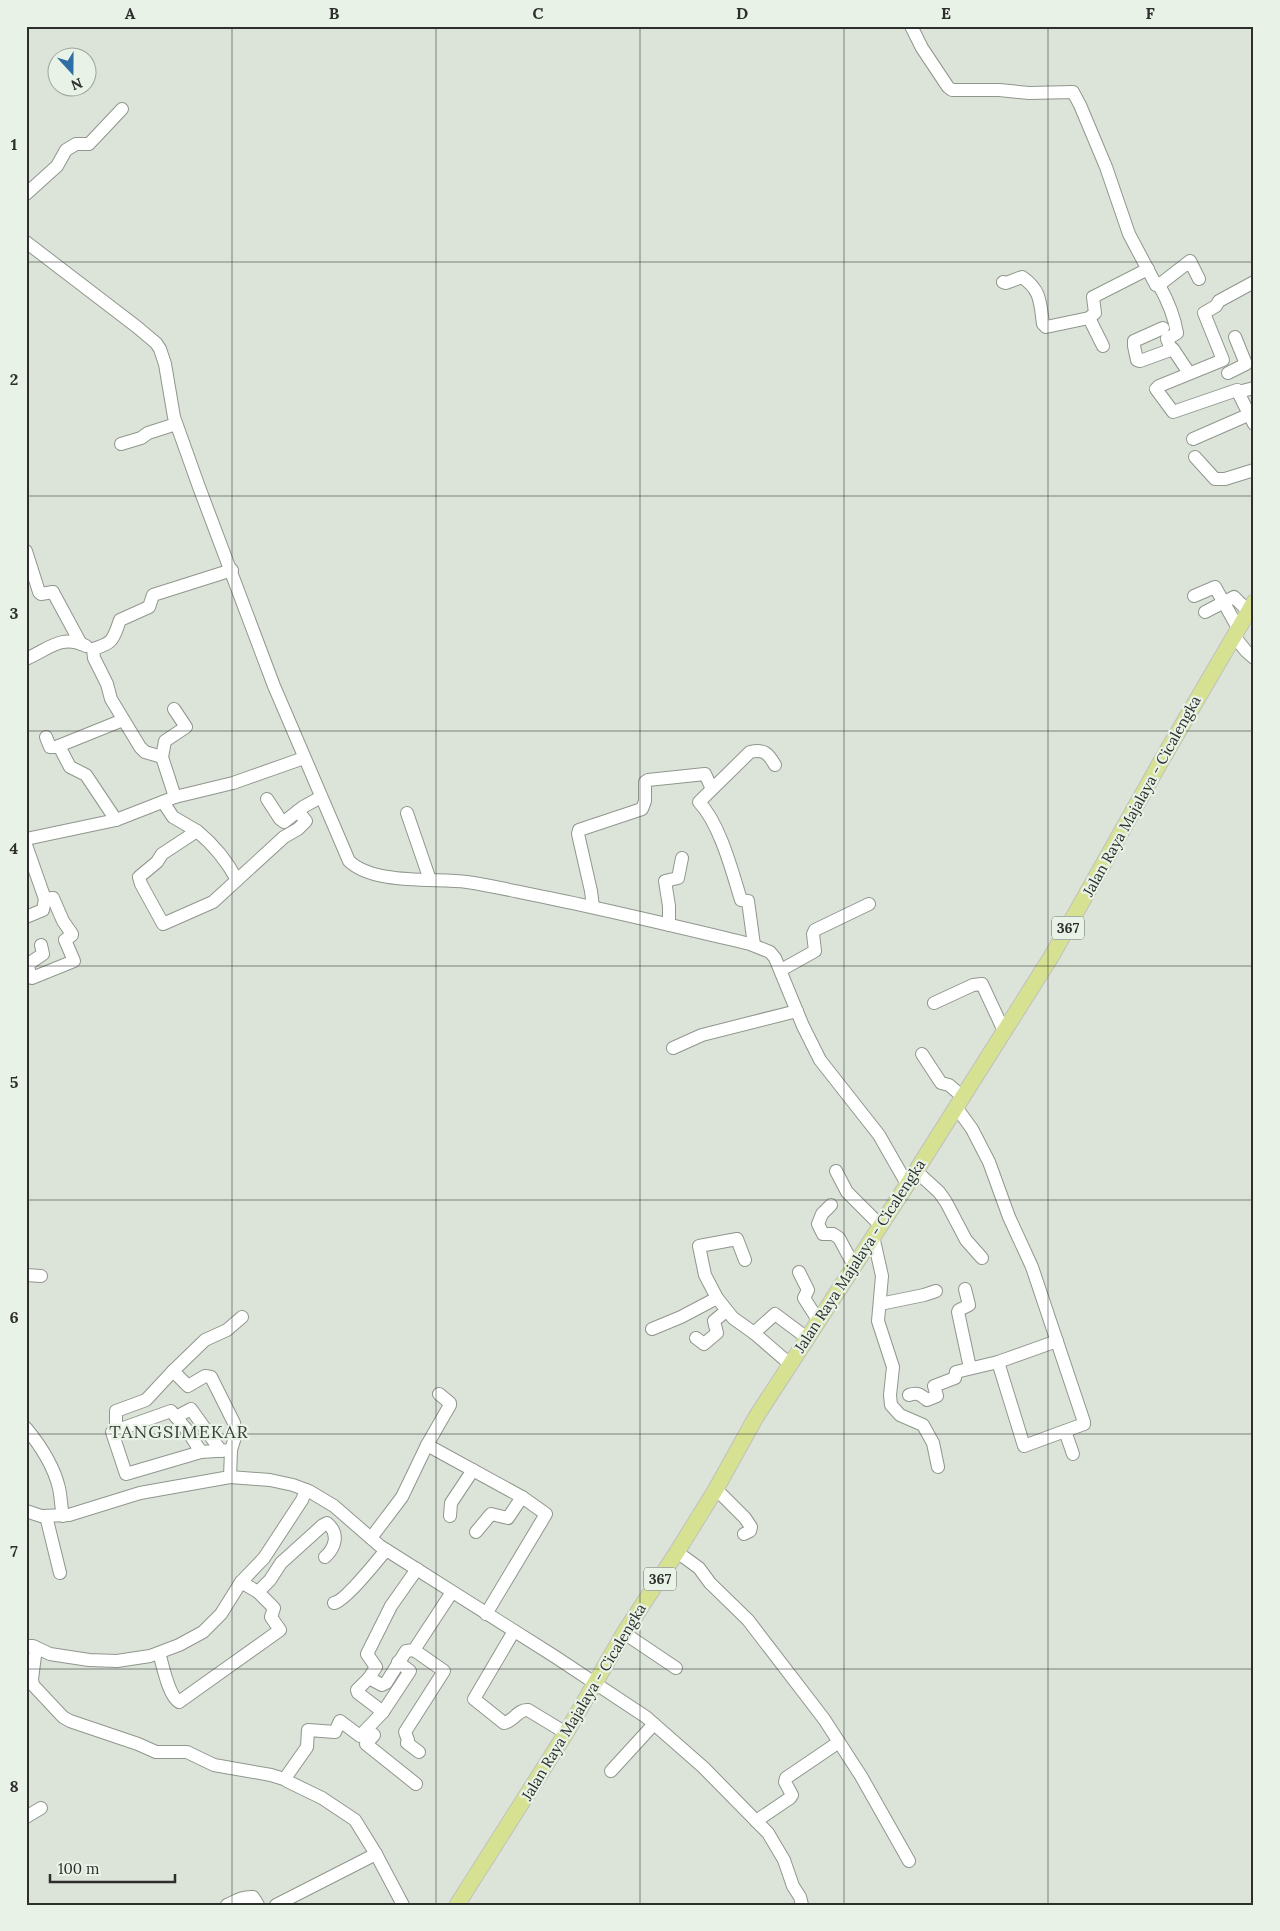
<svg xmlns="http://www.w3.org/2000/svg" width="1280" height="1931" font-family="Lora,serif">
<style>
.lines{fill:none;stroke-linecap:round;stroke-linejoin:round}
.minor-casing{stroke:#8f978d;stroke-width:14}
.major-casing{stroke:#c0c1bf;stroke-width:17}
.minor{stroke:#fff;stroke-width:12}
.major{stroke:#d6e292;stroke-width:15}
.grid{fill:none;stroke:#2c2f2b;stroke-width:1;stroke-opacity:0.55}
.labels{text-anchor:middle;stroke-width:4.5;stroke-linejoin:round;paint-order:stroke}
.shield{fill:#e9f2e7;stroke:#656a63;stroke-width:1}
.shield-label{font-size:14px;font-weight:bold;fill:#2c2f2b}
.street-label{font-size:15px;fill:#2c2f2b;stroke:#e9f2e7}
.quarter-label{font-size:18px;letter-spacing:1px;fill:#3a4138;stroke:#e9f2e7}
.neatline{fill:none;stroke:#2c2f2b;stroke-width:2}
.grid-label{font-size:16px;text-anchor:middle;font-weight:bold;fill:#2c2f2b}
</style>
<rect width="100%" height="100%" fill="#dce4da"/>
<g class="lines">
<defs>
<g id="minor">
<polyline points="911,26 922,48 948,87 952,90 999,90 1029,93 1073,92 1080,105 1106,167 1129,234 1156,285 1159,285 1190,261 1199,279"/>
<polyline points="26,194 57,166 66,150 76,144 89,144 122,109"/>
<path d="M26,242L137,327L156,343L160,349L165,364L174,417L199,487L274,686L349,861C374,885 434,878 467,882C495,886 522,893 549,898C617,912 683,928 750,944L770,952L775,958L803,1026L820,1060L879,1135L907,1184"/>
<path d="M1003,282L1006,283L1022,277C1041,290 1040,302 1043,324L1046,327L1089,318L1095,313L1093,297L1148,269"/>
<polyline points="1254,282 1219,301 1216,306 1204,313 1223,360 1159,386 1156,389 1173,412 1237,390 1254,424"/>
<path d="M1159,285C1168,301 1174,315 1177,333L1167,339L1171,349"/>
<polyline points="1089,318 1103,346"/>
<polyline points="1163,328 1134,341 1134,346 1137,360 1140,361 1173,349 1189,373"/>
<polyline points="1228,373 1246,364 1235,337"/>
<polyline points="1238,392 1254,388"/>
<polyline points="1193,439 1248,415"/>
<polyline points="121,444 141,438 148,433 176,424"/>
<polyline points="1195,457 1215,479 1225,479 1254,470"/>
<polyline points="26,551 39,592 41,594 53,592 54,594 81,644"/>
<polyline points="1194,596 1215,587 1238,628"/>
<polyline points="1205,612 1234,597 1249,612"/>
<polyline points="1234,636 1246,651 1254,658"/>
<path d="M26,659C49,649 61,634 86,646"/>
<polyline points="46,737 50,747 56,747 123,720"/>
<polyline points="59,746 70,767 86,775 116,820"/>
<polyline points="162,757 165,741 186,727 174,709"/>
<path d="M175,797L162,757L145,752L140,747L111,699L107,684L94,658L93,649C114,643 113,639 120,620L149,607L153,595L232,570"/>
<polyline points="267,799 280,819 284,822 303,807 321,797"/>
<polyline points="163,802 173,817 197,831 162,854 157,862 139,877 141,884 163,924 213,902 284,837 298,829 306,821 298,811"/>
<polyline points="407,813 430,880"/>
<path d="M197,831C214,845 227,861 237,880"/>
<polyline points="26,839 116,820 175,797 233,783 304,758"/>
<polyline points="26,845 45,899 53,898 63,921 72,934 72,935 65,940 74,961 32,978 27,965 43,954 41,945"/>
<polyline points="593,907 591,891 578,834 579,830 642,809 645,801 645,782 648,780 705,774 712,789"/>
<polyline points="26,917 43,910 45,899"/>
<polyline points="669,925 669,906 665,881 678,878 682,858"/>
<path d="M754,945L748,901L741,900C732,871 720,824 699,802L750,752C764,749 768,753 775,765"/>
<polyline points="781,970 815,951 813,934 815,930 869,904"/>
<polyline points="934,1003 973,985 982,984 1004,1031"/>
<polyline points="673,1048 702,1035 797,1011"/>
<polyline points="922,1054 941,1083 949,1085 963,1097"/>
<polyline points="956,1107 972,1129 989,1162 1009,1217 1032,1267 1084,1422 1084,1424 1024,1446 998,1362"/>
<polyline points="836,1171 847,1192 880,1225"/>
<polyline points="916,1171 939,1192 946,1202 966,1240 982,1258"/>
<polyline points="831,1205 822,1214 818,1224 823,1234 833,1234 839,1238 854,1266"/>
<polyline points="873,1236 882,1276 878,1321 893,1367 890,1395 891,1405 900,1415 923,1425 933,1443 938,1467"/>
<polyline points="799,1272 808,1290 804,1298 818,1320"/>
<polyline points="26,1275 41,1276"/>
<polyline points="965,1289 969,1305 959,1310 958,1312 970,1368"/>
<polyline points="717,1298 705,1275 699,1246 737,1239 745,1260"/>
<polyline points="880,1304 924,1295 936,1291"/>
<polyline points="652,1329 681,1317 717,1298 733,1318 754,1333 791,1365"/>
<polyline points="754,1333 775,1314 807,1338"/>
<polyline points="696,1338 704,1344 717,1333 714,1321 726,1311"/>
<polyline points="439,1394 450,1403 450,1405 427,1445 522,1497"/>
<path d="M909,1395C918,1392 921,1395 927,1400L937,1396L934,1386L955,1378L956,1372L998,1362L1057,1341"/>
<polyline points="176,1417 191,1409 221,1451"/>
<path d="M26,1428C40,1445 54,1467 59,1488C61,1497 61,1507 63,1516"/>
<polyline points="116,1430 116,1411 146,1400 173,1371"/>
<polyline points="1065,1431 1073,1454"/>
<polyline points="201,1452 187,1430 171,1411 112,1432 126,1474 201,1452 231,1450"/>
<polyline points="230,1477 231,1450 236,1434 234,1423 211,1377 205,1376 188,1386 173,1371 205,1340 227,1330 242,1317"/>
<polyline points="716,1489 745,1518 751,1527 750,1531 744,1534"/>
<polyline points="26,1511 41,1516 69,1515 140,1493 230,1477 270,1480 293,1485 309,1491 334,1506 380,1546 554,1656 646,1717 703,1767 768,1833 784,1860 793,1886 800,1897 802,1905"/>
<polyline points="46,1516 60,1573"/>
<polyline points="450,1516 451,1503 473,1470"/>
<polyline points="476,1532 491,1514 508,1518 522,1497 546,1514 486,1614"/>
<polyline points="371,1538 402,1497 427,1445"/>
<polyline points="677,1552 699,1568 710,1583 748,1620 824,1719 861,1776 909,1861"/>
<path d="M258,1592L270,1580L281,1563L323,1525L327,1523C340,1534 335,1548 325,1557"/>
<path d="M334,1603C345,1601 377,1561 386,1550"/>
<path d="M514,1631L474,1699L504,1723C514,1721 518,1709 528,1710L566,1733"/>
<polyline points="624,1633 676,1668"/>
<polyline points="26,1646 33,1646 50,1654 89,1660 117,1661 150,1656 179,1645 203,1632 221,1614 241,1582"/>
<polyline points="36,1648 32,1679 33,1685 63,1717 70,1721 138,1744 156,1752 187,1752 214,1765 271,1775 287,1780"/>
<polyline points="414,1650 444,1671 405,1732 408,1740 407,1743 419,1752"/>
<path d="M159,1653C163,1665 168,1695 179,1702L280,1630L271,1617L274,1608L258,1592L241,1582L264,1558L302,1500L306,1490"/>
<polyline points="369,1678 382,1685 386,1683 406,1651 414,1650 452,1592"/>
<polyline points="383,1712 410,1671 398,1662"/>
<polyline points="367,1730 374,1735 366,1744 416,1784"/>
<polyline points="611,1771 654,1724"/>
<polyline points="26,1817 41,1808"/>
<polyline points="756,1821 790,1798 792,1795 785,1782 786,1778 839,1742"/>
<path d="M227,1905C236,1901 244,1896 253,1897L258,1905"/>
<polyline points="276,1905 376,1854"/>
<polyline points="403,1905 376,1854 355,1820 322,1798 287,1781 286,1777 307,1747 308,1730 335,1732 340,1721 360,1736 383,1712 358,1693 357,1690 369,1678 376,1667 367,1654 391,1606 417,1569"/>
</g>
<polyline id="major" points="457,1905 566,1733 624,1633 677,1552 716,1489 756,1417 916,1171 1051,957 1160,763 1254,602"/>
</defs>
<!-- minor casing -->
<use href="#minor" class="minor-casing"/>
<!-- major casing -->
<use href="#major" class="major-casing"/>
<!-- minor -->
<use href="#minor" class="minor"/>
<!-- major -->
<use href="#major" class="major"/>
</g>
<!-- grid -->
<path class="grid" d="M232,26V1905M436,26V1905M640,26V1905M844,26V1905M1048,26V1905M26,262H1254M26,496H1254M26,731H1254M26,966H1254M26,1200H1254M26,1434H1254M26,1669H1254"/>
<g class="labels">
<!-- shield labels -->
<g class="shield">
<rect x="1052" y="916.5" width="32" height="23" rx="4"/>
<rect x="644" y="1567.5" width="32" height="23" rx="4"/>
</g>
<g class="shield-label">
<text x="1068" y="933">367</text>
<text x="660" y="1584">367</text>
</g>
<!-- street labels -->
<g class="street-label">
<text transform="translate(1142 796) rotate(-61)" y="5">Jalan Raya Majalaya - Cicalengka</text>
<text transform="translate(860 1256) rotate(-57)" y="5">Jalan Raya Majalaya - Cicalengka</text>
<text transform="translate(584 1702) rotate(-59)" y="5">Jalan Raya Majalaya - Cicalengka</text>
</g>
<!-- quarter labels -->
<g class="quarter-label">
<text x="179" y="1438">TANGSIMEKAR</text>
</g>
</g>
<!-- border -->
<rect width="1280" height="1931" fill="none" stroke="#e9f2e7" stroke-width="55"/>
<!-- north arrow -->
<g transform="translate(72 72) rotate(159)"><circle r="24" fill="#e9f2e7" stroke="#9da49c"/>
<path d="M0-4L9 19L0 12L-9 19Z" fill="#2f6fa5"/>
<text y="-8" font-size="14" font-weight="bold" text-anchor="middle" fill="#2c2f2b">N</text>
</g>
<!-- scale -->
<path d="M50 1874v8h125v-8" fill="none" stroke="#2c2f2b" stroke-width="2.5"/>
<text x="58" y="1874" font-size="15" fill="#2c2f2b" stroke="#e9f2e7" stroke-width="4" paint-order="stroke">100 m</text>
<rect x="28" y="28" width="1224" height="1876" class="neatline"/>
<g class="grid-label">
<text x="130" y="19">A</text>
<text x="334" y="19">B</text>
<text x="538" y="19">C</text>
<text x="742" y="19">D</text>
<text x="946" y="19">E</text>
<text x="1150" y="19">F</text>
<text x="14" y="150">1</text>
<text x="14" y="385">2</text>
<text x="14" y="619">3</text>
<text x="14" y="854">4</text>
<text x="14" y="1088">5</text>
<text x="14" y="1323">6</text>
<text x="14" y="1557">7</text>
<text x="14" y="1792">8</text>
</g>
</svg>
